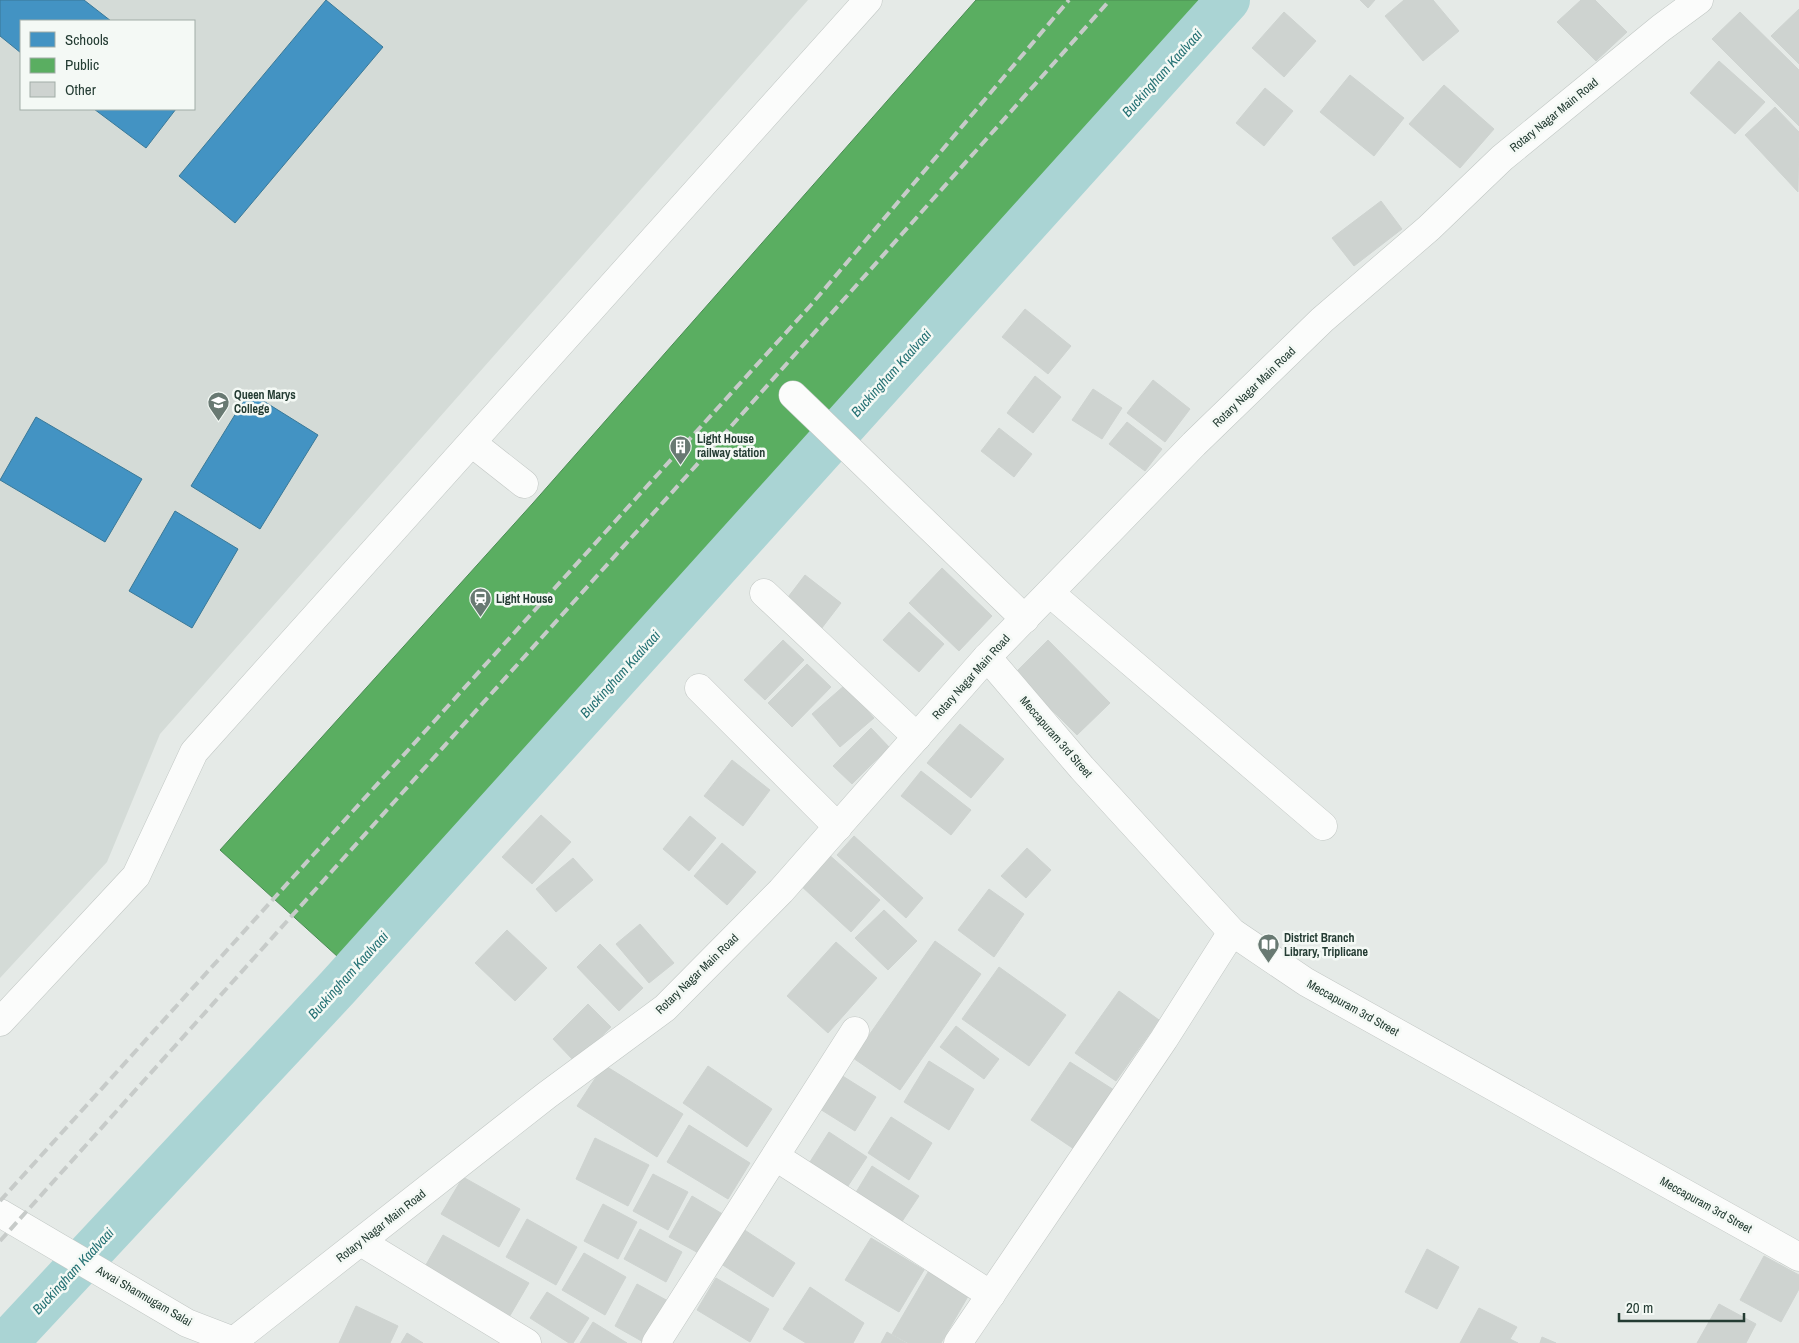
<svg xmlns="http://www.w3.org/2000/svg" width="1799" height="1343" font-family="'Archivo Narrow',sans-serif">
<style>
.built{fill:#d4dbd7;fill-rule:evenodd}
.schools{fill:#4393c3;stroke:#3a7998}
.public{fill:#5aae61;stroke:#4a8c53}
.lines{fill:none;stroke-linecap:round;stroke-linejoin:round}
.canal{stroke:#aad4d4;stroke-width:44}
.building{fill:#ced3d0;stroke:#ced3d0}
.street-casing{stroke:#c2c7c4;stroke-width:29}
.secondary-casing{stroke:#c1c7c4;stroke-width:29}
.street{stroke:#fbfcfb;stroke-width:28}
.secondary{stroke:#fbfcfb;stroke-width:28}
.rail{stroke:#c7cbc9;stroke-width:4;stroke-dasharray:10 5;stroke-linecap:butt}
.labels{text-anchor:middle;stroke-width:5;stroke-linejoin:round;paint-order:stroke}
.street-label{font-size:12px;fill:#243c33;stroke:#f4f9f5}
.poi-label{font-size:12px;font-weight:bold;fill:#243c33;stroke:#f4f9f5;text-anchor:start}
.water-label{font-size:14px;font-style:italic;fill:#237073;stroke:#f4f9f5}
</style>
<rect width="100%" height="100%" fill="#e5eae7"/>
<!-- built -->
<path class="built" d="M0,0H808L160,734L107,862L0,978ZM21,21H194V109H21Z"/>
<!-- schools -->
<g class="schools">
<polygon points="0,0 84,0 111,21 21,21 21,53 0,36"/>
<polygon points="326,0 383,47 235,223 179,176"/>
<polygon points="94,109 176,109 146,148"/>
<polygon points="249,392 318,435 260,529 191,486"/>
<polygon points="36,417 142,479 105,542 0,480"/>
<polygon points="175,511 238,549 192,628 129,591"/>
</g>
<!-- public -->
<polygon class="public" points="976,0 1208,0 349,967 220,850 533,503"/>
<g class="lines">
<!-- canal -->
<polyline class="canal" points="6,1343 338,987 1228,0"/>
</g>
<!-- building -->
<g class="building">
<polygon points="1360,0 1375,0 1368,8"/>
<polygon points="1404,0 1433,0 1459,31 1423,61 1385,16"/>
<polygon points="1581,0 1595,0 1627,32 1596,61 1557,22"/>
<polygon points="1799,9 1799,64 1771,36"/>
<polygon points="1284,12 1316,41 1284,77 1252,48"/>
<polygon points="1740,12 1799,70 1799,126 1712,39"/>
<polygon points="1719,61 1765,102 1735,134 1690,93"/>
<polygon points="1350,75 1404,118 1374,156 1320,112"/>
<polygon points="1444,85 1494,129 1460,168 1409,124"/>
<polygon points="1265,88 1293,111 1264,146 1236,123"/>
<polygon points="1775,107 1799,132 1798,192 1745,135"/>
<polygon points="1381,201 1402,229 1354,266 1332,238"/>
<polygon points="1025,309 1071,346 1048,374 1002,337"/>
<polygon points="1035,376 1061,397 1033,433 1007,413"/>
<polygon points="1153,380 1190,409 1165,442 1127,413"/>
<polygon points="1093,389 1122,408 1102,439 1072,420"/>
<polygon points="1127,422 1162,449 1145,471 1109,444"/>
<polygon points="999,428 1032,454 1014,477 981,451"/>
<polygon points="942,568 992,616 959,651 909,603"/>
<polygon points="805,575 841,603 818,633 782,605"/>
<polygon points="909,612 944,644 919,672 883,640"/>
<polygon points="783,640 804,660 765,700 744,680"/>
<polygon points="1048,640 1110,703 1077,735 1015,673"/>
<polygon points="807,664 831,687 792,727 768,703"/>
<polygon points="845,685 874,718 840,747 812,714"/>
<polygon points="960,724 1004,759 971,798 927,763"/>
<polygon points="871,728 889,747 852,784 833,766"/>
<polygon points="732,760 770,790 743,826 704,796"/>
<polygon points="921,771 971,810 951,835 901,796"/>
<polygon points="541,815 571,842 532,884 502,857"/>
<polygon points="690,816 716,838 689,871 663,849"/>
<polygon points="854,836 923,898 906,918 837,855"/>
<polygon points="722,843 756,872 727,905 694,876"/>
<polygon points="1027,848 1051,870 1026,898 1001,876"/>
<polygon points="827,853 880,900 851,932 799,884"/>
<polygon points="573,858 593,880 556,912 536,889"/>
<polygon points="989,889 1024,914 994,957 958,930"/>
<polygon points="884,910 917,941 888,970 855,938"/>
<polygon points="640,924 674,963 649,983 616,944"/>
<polygon points="507,930 547,968 515,1001 475,963"/>
<polygon points="935,941 981,974 900,1090 853,1058"/>
<polygon points="836,942 877,978 828,1033 787,996"/>
<polygon points="600,944 643,988 619,1011 577,967"/>
<polygon points="999,967 1066,1015 1029,1066 962,1019"/>
<polygon points="1119,991 1159,1020 1116,1081 1075,1053"/>
<polygon points="588,1004 611,1027 575,1062 553,1039"/>
<polygon points="956,1026 999,1059 984,1079 940,1047"/>
<polygon points="929,1061 974,1089 949,1130 904,1102"/>
<polygon points="1070,1062 1114,1090 1074,1149 1031,1120"/>
<polygon points="604,1065 683,1114 657,1157 577,1106"/>
<polygon points="708,1066 772,1109 747,1147 683,1103"/>
<polygon points="833,1070 876,1097 855,1131 812,1104"/>
<polygon points="891,1117 932,1143 909,1180 868,1153"/>
<polygon points="689,1125 750,1163 728,1199 667,1162"/>
<polygon points="829,1132 867,1157 846,1189 808,1165"/>
<polygon points="595,1138 649,1165 628,1206 576,1179"/>
<polygon points="872,1166 919,1196 901,1223 855,1194"/>
<polygon points="653,1174 688,1192 668,1230 633,1211"/>
<polygon points="463,1177 520,1209 499,1247 441,1214"/>
<polygon points="692,1196 726,1216 704,1256 669,1237"/>
<polygon points="603,1204 637,1222 618,1259 584,1241"/>
<polygon points="527,1219 577,1247 556,1285 506,1257"/>
<polygon points="740,1227 795,1263 773,1297 718,1262"/>
<polygon points="640,1229 682,1252 666,1282 624,1259"/>
<polygon points="443,1235 529,1283 508,1319 423,1270"/>
<polygon points="871,1238 924,1270 899,1312 845,1280"/>
<polygon points="1427,1249 1459,1267 1437,1309 1405,1292"/>
<polygon points="584,1253 626,1277 605,1315 562,1290"/>
<polygon points="1764,1256 1799,1275 1799,1289 1781,1322 1740,1300"/>
<polygon points="934,1262 974,1286 941,1343 908,1343 892,1334"/>
<polygon points="716,1278 769,1309 750,1342 697,1310"/>
<polygon points="637,1284 668,1301 645,1343 615,1326"/>
<polygon points="810,1287 864,1323 853,1343 806,1343 783,1329"/>
<polygon points="547,1292 589,1318 573,1343 569,1343 530,1318"/>
<polygon points="1719,1304 1756,1324 1746,1343 1697,1343"/>
<polygon points="356,1306 398,1326 390,1343 339,1343"/>
<polygon points="1479,1308 1517,1327 1510,1339 1518,1343 1460,1343"/>
<polygon points="593,1322 627,1343 580,1343"/>
<polygon points="887,1332 906,1343 881,1343"/>
<polygon points="407,1333 423,1343 401,1343"/>
<polygon points="1542,1337 1556,1343 1540,1343"/>
</g>
<g class="lines">
<defs>
<g id="street">
<polyline points="793,395 1025,619"/>
<polyline points="472,443 524,484"/>
<polyline points="764,593 917,737"/>
<polyline points="1050,593 1323,826"/>
<polyline points="987,657 1082,768 1232,932 1306,982 1799,1257"/>
<polyline points="699,688 838,827"/>
<polyline points="776,1157 991,1295"/>
<polyline points="361,1242 527,1343"/>
<polyline points="656,1343 855,1031"/>
<polyline points="958,1343 1164,1039 1232,932"/>
</g>
<g id="secondary">
<polyline points="0,1022 136,876 194,752 868,0"/>
<polyline points="0,1213 187,1323 239,1343"/>
<polyline points="235,1340 547,1095 665,1008 781,891 987,657 1194,444 1322,320 1429,228 1502,158 1661,28 1699,0"/>
</g>
</defs>
<!-- street casing -->
<use href="#street" class="street-casing"/>
<!-- secondary casing -->
<use href="#secondary" class="secondary-casing"/>
<!-- street -->
<use href="#street" class="street"/>
<!-- secondary -->
<use href="#secondary" class="secondary"/>
<!-- rail -->
<g class="rail">
<polyline points="0,1201 811,305 1069,0"/>
<polyline points="0,1241 710,450 1110,0"/>
</g>
</g>
<!-- icons -->
<defs>
<symbol id="university-pin" viewBox="-11 -11 22 30"><path d="M0 17L-7.5 6A9.5 9.5 0 1 1 7.5 6Z" fill="#687972" stroke="#f4f9f5"/><path d="M0-5L7-2L0 1L-7-2ZM-4 1L0 2.5L4 1V4Q0 6-4 4Z" fill="#fff"/></symbol>
<symbol id="building-pin" viewBox="-11 -11 22 30"><path d="M0 17L-7.5 6A9.5 9.5 0 1 1 7.5 6Z" fill="#687972" stroke="#f4f9f5"/><path d="M-4-6H4V6H1V3H-1V6H-4ZM-2.5-4.3h1.7v1.8h-1.7ZM.8-4.3h1.7v1.8H.8ZM-2.5-1h1.7V.8h-1.7ZM.8-1h1.7V.8H.8Z" fill="#fff"/></symbol>
<symbol id="station-pin" viewBox="-11 -11 22 30"><path d="M0 17L-7.5 6A9.5 9.5 0 1 1 7.5 6Z" fill="#687972" stroke="#f4f9f5"/><path d="M-3-6H3Q5-6 5-4V2Q5 4 3 4L4.5 6H3L1.5 4h-3L-3 6H-4.5L-3 4Q-5 4-5 2V-4Q-5-6-3-6ZM-3.5-4v3h7v-3ZM-3.5 1v1.5H-2V1ZM2 1v1.5H3.5V1Z" fill="#fff"/></symbol>
<symbol id="library-pin" viewBox="-11 -11 22 30"><path d="M0 17L-7.5 6A9.5 9.5 0 1 1 7.5 6Z" fill="#687972" stroke="#f4f9f5"/><path d="M-6-4Q-3-5.5-.7-3.5V5Q-3 3-6 4ZM6-4Q3-5.5 .7-3.5V5Q3 3 6 4Z" fill="#fff"/></symbol>
</defs>
<g fill-rule="evenodd">
<use href="#university-pin" x="206" y="390" width="25" height="34"/>
<use href="#building-pin" x="668" y="434" width="25" height="34"/>
<use href="#station-pin" x="468" y="586" width="25" height="34"/>
<use href="#library-pin" x="1256" y="932" width="25" height="34"/>
</g>
<g class="labels">
<!-- street labels -->
<g class="street-label">
<text transform="translate(1554 115) rotate(-39)" y="4">Rotary Nagar Main Road</text>
<text transform="translate(1254 387) rotate(-44)" y="4">Rotary Nagar Main Road</text>
<text transform="translate(971 677) rotate(-48)" y="4">Rotary Nagar Main Road</text>
<text transform="translate(1056 737) rotate(49)" y="4">Meccapuram 3rd Street</text>
<text transform="translate(697 974) rotate(-44)" y="4">Rotary Nagar Main Road</text>
<text transform="translate(1353 1008) rotate(29)" y="4">Meccapuram 3rd Street</text>
<text transform="translate(1706 1205) rotate(29)" y="4">Meccapuram 3rd Street</text>
<text transform="translate(381 1226) rotate(-38)" y="4">Rotary Nagar Main Road</text>
<text transform="translate(144 1296) rotate(30)" y="4">Avvai Shanmugam Salai</text>
</g>
<!-- poi labels -->
<g class="poi-label">
<text x="234" y="399">Queen Marys<tspan x="234" dy="14">College</tspan></text>
<text x="697" y="443">Light House<tspan x="697" dy="14">railway station</tspan></text>
<text x="496" y="603">Light House</text>
<text x="1284" y="942">District Branch<tspan x="1284" dy="14">Library, Triplicane</tspan></text>
</g>
<!-- water labels -->
<g class="water-label">
<text transform="translate(1162 73) rotate(-48)" y="5">Buckingham Kaalvaai</text>
<text transform="translate(891 373) rotate(-48)" y="5">Buckingham Kaalvaai</text>
<text transform="translate(620 674) rotate(-48)" y="5">Buckingham Kaalvaai</text>
<text transform="translate(348 975) rotate(-48)" y="5">Buckingham Kaalvaai</text>
<text transform="translate(73 1271) rotate(-47)" y="5">Buckingham Kaalvaai</text>
</g>
</g>
<!-- legend -->
<rect x="20" y="20" width="175" height="90" fill="#f4f9f5" stroke="#a1ada7"/>
<rect x="30" y="32" width="25" height="15" fill="#4393c3" stroke="#a1ada7"/>
<text x="65" y="45" font-size="15" fill="#243c33">Schools</text>
<rect x="30" y="58" width="25" height="15" fill="#5aae61" stroke="#a1ada7"/>
<text x="65" y="70" font-size="15" fill="#243c33">Public</text>
<rect x="30" y="82" width="25" height="15" fill="#ced3d0" stroke="#a1ada7"/>
<text x="65" y="95" font-size="15" fill="#243c33">Other</text>
<!-- scale -->
<path d="M1619 1313v8h125v-8" fill="none" stroke="#243c33" stroke-width="2.5"/>
<text x="1626" y="1313" font-size="15" fill="#243c33" stroke="#f4f9f5" stroke-width="4" paint-order="stroke">20 m</text>
</svg>
